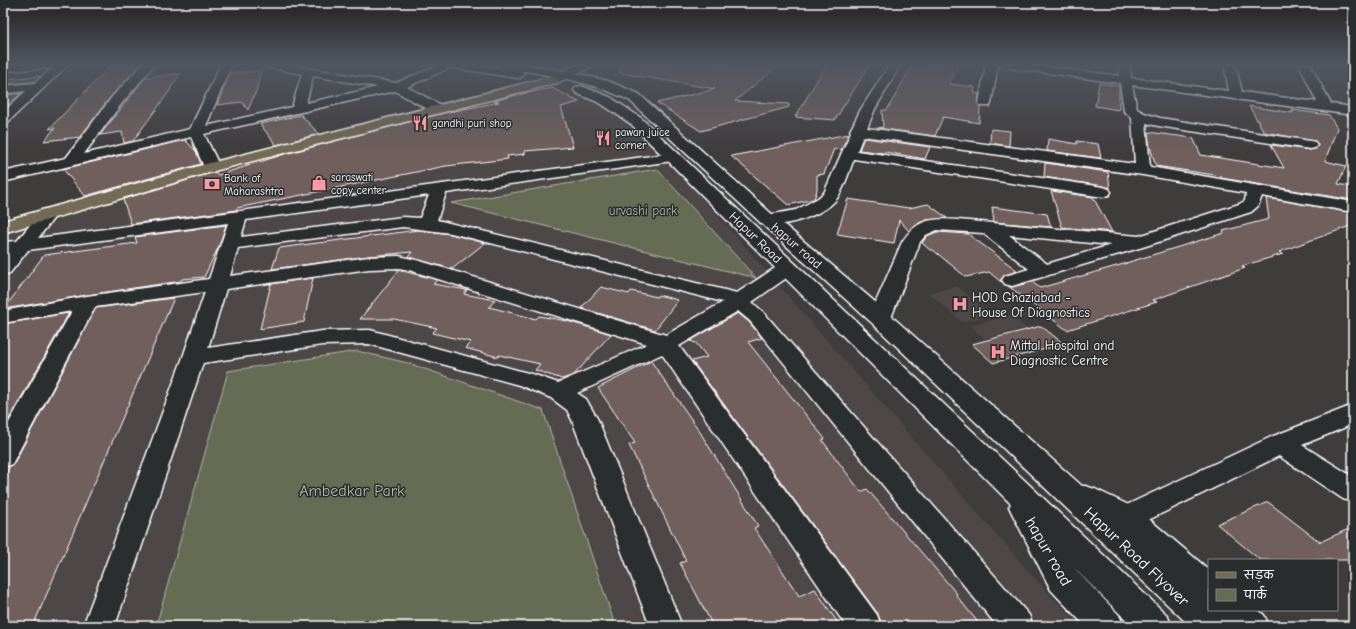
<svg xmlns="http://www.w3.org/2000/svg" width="1356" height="629" font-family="'Comic Neue','Playpen Sans Deva',sans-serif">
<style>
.built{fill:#4e4646}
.green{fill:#666c52;stroke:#b2b6a8}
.building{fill:#705e5c;stroke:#fff}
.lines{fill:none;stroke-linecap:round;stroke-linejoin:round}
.street-casing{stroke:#fff;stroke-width:3}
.secondary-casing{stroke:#fff;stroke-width:3}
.primary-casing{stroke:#fff;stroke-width:3}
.street{fill:#2a2d2e;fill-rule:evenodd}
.secondary{fill:#2a2d2e;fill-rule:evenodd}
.primary{fill:#746b52;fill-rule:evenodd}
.labels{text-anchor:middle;stroke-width:3;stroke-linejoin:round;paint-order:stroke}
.far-poi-label{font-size:11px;fill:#fff;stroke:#2a2d2e;text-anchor:start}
.park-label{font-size:13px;fill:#b2b6a8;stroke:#2a2d2e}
.street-label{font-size:13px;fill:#fff;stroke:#2a2d2e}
.poi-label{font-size:13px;fill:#fff;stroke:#2a2d2e;text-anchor:start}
.near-park-label{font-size:16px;fill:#b2b6a8;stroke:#2a2d2e}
.near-street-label{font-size:16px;fill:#fff;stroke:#2a2d2e}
</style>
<rect width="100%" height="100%" fill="#3f3c3c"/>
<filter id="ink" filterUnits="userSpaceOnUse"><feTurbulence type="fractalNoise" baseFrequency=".025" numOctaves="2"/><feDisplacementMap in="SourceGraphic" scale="8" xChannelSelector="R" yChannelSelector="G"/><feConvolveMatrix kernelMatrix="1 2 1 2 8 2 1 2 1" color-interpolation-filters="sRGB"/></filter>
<g filter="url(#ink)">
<!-- built -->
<g class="built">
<polygon points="554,84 592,97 631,123 679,171 1032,575 1080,626 3,626 3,225"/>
<polygon points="957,286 992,315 962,322 928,293"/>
<polygon points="1010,315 1026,328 985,339 970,326"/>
</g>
<!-- green -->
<g class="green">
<polygon points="657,169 756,278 451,203"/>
<polygon points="357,351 408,363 543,410 614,622 602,626 156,626 228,371"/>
</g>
<!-- building -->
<g class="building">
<polygon points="112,64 141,64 111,96 80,137 44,141 55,128 49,129"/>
<polygon points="620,64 780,64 735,101 789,104 789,107 701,131 657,103 715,89 620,73"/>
<polygon points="827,64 870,64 835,120 795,117"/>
<polygon points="913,64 959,64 949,84 975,87 974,93 979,94 978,103 980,108 979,123 943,117 935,136 878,128 883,127 882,110 887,110"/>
<polygon points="261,71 256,91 248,110 242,102 217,105 230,73"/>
<polygon points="180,74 170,89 171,89 133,141 124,143 122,132 100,135 146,77"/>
<polygon points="41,76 34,82 3,84 3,79"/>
<polygon points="1099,83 1119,86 1119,110 1095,106"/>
<polygon points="552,88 579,102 561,107 573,147 525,151 525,154 507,156 508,159 446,166 237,208 236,210 131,224 123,199 215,172 218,175 285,154 444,113 499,102 494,101 512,96"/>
<polygon points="21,93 3,110 3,95"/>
<polygon points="1249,106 1293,113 1292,110 1329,115 1337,128 1325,161 1346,166 1338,184 1353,187 1353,200 1221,178 1221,176 1156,166 1150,147 1148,132 1193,138 1201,155 1284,168 1271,145 1310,150 1315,149 1318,146 1315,141 1264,132"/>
<polygon points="301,115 319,134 276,145 260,124"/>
<polygon points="991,129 1010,131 1009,146 990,143"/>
<polygon points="849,134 841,150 834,149 824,174 817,175 817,190 814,199 788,205 731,156"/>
<polygon points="864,138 930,147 925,159 885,152 884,153 859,150"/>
<polygon points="1048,139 1077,144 1077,141 1098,144 1101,158 1047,151"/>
<polygon points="185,140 196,151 201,164 85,196 63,169"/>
<polygon points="1045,163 1108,172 1110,188 1103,186 1044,177"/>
<polygon points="1051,191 1093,197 1112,232 1062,227"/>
<polygon points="1266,198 1353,213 1353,225 1279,252 1283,254 1242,266 1245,268 1153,300 1157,302 1067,330 1008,286 1012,287 1032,282 1040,288 1127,263 1126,263 1224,233 1223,231 1269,219"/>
<polygon points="848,199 909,208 928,204 947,218 926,220 919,223 909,231 899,220 894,243 837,234"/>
<polygon points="992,207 1047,214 1051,227 994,222"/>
<polygon points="226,225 219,246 204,277 182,279 181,281 87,295 4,309 44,255 137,243 135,237"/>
<polygon points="418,230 450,234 485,243 452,269 408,257 412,252 369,256 272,269 279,248"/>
<polygon points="937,232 968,234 1018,271 1005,275 1001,279 1001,282 989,272 966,277 933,250 930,250 922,243 927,236"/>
<polygon points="399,270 438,280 433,284 467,290 464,294 495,300 489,307 536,319 539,316 567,321 611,334 574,375 562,379 535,370 540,364 499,355 498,357 465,348 471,342 432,333 437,328 394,319 360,319"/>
<polygon points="313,278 304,322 260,329 271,284"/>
<polygon points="601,287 629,294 631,291 657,297 658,295 678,300 655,330 581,308"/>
<polygon points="174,298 33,626 3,626 3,479 10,466 13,465 96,308"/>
<polygon points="69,313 5,426 3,426 3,324"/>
<polygon points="738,313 749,322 762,338 748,342 825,439 822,440 861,492 867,489 957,594 956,595 981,626 882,626 878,614 692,361 707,357 696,343 690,341"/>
<polygon points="1041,326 1064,344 993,363 972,344"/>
<polygon points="651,361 698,429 758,526 754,528 799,596 815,589 840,626 713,626 680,563 686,561 629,445 635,443 598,388"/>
<polygon points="1268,502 1320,542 1353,527 1353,560 1260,560 1217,524"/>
</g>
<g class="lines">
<defs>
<g id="street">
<polygon points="17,64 69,64 8,122 3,123 3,112 26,91 3,94 3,86 35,83 52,68 3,71 3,65"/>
<path d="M143,64H155L122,103L84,154L190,129L221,64H232L206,126L292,107L302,74L262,66L261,64H283L396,83L441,64H456L454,66L407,87L443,106L445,109L443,112H433L395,91L204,134L220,167L217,170L212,172L207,170L204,167L191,137L3,182V172L66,158L112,97ZM313,76L378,87L306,103Z"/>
<polygon points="580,64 595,64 593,66 557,83 549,83 547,80 549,77"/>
<path d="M890,64H901L875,109L867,128L1135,164L1132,118L1124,111L1120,83L1003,67L998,65L991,103L990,106H980L979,103L986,64H1025L1119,76L1120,64H1130L1131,78L1229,91L1224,64H1235L1242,92L1317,102L1299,64H1310L1331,104L1353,107V115L1132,85L1137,109L1144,113L1160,118L1310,141L1315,142L1317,145L1315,148L1310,149L1158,126L1146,123L1150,167L1353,202V212L1262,196L1258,206L1251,212L1146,246L1012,286L1005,284L1002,280L1005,276L1029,269L983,233L937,230L926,235L920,242L891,318L887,322L880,324L873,322L869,318L902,242C917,219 932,218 958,220L1139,236L1239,204L1245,201L1246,193L1143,175L863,136L857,151L1103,187L1109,189L1111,192L1109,195L1103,197L854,159C849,171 845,186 838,197C826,215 783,229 762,224L759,220L762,216L796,210L818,198L824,193L851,132L850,131L861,109ZM1009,235L1111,245L1047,264Z"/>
<path d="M674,153L679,154L681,157L679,160L446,193L437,220L737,293L781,264L788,262L795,264L798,268L795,272L752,302L764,313L1029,615L1033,626H997L750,321L738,311L679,346L877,615L881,626H846L662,354L577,393L586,399L598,420L682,626H650L572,420L567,410L551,398L519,385L369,344L322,345L203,363L115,626H83L183,357L205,292L95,307L12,464L3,467V433L72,311L3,323V311L87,296L209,279L228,223L28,250L10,273L3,275V257L6,253L3,254V242L17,241L42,210L48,209L54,210L57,214L38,238ZM429,195L420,218L403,217L241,237L246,220ZM403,227L451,233L723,302L666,335L420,261L399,256L369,257L230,276L238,248ZM399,268L409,270L647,344L558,383L535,375L370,330L322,331L208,348L226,289L369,269Z"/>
<polygon points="1353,405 1353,424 1302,445 1353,477 1353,502 1343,499 1279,456 1136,526 1126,530 1116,526 1112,518 1116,510 1271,437"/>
</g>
<g id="secondary">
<polygon points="448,64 474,64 518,70 522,71 524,74 522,77 518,78 454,68 450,67"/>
<path d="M497,64H524L570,72L608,81L639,94L774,216L888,313L1082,486H1085L1095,489L1137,509L1209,570V610H1258L1264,615L1269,626H1190L872,323L762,224L629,100C589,81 547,74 503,68L499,67Z"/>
<polygon points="581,86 610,97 641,118 1167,615 1172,626 1132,626 1073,567 1119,615 1124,626 1085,626 1051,590 1009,507 1011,504 631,124 600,103 576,93 574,90 576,87"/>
</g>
<polygon id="primary" points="553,76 557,77 559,80 557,83 218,170 3,233 3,221 206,164"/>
</defs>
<!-- street casing -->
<use href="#street" class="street-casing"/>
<!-- secondary casing -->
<use href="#secondary" class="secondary-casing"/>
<!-- primary casing -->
<use href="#primary" class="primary-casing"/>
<!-- street -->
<use href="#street" class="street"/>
<!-- secondary -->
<use href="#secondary" class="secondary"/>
<!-- primary -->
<use href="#primary" class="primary"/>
</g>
</g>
<!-- sky -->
<linearGradient id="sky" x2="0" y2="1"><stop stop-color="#232121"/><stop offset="0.42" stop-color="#525661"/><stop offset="1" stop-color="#525661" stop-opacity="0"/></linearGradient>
<rect width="1356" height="152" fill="url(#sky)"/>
<!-- icons -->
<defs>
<symbol id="restaurant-bare" viewBox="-9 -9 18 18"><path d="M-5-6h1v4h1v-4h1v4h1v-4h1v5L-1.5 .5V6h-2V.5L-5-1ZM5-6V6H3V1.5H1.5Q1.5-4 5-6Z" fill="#ff9aa2" stroke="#2a2d2e" stroke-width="2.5" paint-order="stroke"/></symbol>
<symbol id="shop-bare" viewBox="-9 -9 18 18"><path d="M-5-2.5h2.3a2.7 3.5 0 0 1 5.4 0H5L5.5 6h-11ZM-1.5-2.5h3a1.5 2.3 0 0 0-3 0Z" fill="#ff9aa2" stroke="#2a2d2e" stroke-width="2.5" paint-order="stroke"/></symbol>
<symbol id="bank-bare" viewBox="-9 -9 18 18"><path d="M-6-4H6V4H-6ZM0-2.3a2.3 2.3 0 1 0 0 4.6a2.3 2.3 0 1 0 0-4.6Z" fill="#ff9aa2" stroke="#2a2d2e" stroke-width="2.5" paint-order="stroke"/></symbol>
<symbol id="hospital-bare" viewBox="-9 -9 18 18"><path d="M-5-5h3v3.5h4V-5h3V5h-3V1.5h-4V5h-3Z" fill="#ff9aa2" stroke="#2a2d2e" stroke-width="2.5" paint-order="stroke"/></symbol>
</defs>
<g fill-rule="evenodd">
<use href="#restaurant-bare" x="409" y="112" width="22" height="22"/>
<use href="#restaurant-bare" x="592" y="127" width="22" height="22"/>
<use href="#shop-bare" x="308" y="172" width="22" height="22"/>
<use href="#bank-bare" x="201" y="173" width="22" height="22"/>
<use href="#hospital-bare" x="949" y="293" width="22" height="22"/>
<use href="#hospital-bare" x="987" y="341" width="22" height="22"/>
</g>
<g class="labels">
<!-- far-poi labels -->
<g class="far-poi-label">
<text x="432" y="127">gandhi puri shop</text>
<text x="615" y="136">pawan juice<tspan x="615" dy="13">corner</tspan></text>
<text x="331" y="181">saraswati<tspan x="331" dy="13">copy center</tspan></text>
<text x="224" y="182">Bank of<tspan x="224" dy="13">Maharashtra</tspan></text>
</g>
<!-- park labels -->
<g class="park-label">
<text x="643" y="215">urvashi park</text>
</g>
<!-- street labels -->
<g class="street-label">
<text transform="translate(756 237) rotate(44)" y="5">Hapur Road</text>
<text transform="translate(797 245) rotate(41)" y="5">hapur road</text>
</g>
<!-- poi labels -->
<g class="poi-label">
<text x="972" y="302">HOD Ghaziabad -<tspan x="972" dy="15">House Of Diagnostics</tspan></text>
<text x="1010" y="350">Mittal Hospital and<tspan x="1010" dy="15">Diagnostic Centre</tspan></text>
</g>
<!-- near-park labels -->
<g class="near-park-label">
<text x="352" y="496">Ambedkar Park</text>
</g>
<!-- near-street labels -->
<g class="near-street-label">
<text transform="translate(1049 551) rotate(60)" y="6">hapur road</text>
<text transform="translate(1137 556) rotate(43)" y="6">Hapur Road Flyover</text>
</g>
</g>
<!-- margin -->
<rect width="1356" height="629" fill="none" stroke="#2a2d2e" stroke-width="16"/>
<rect x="8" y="8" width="1340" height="613" fill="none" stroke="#fff" stroke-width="1.5" filter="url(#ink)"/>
<!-- legend -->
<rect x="1208" y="559" width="130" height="52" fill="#2a2d2e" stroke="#7f8182"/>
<rect x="1216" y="572" width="20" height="6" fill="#746b52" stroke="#7f8182"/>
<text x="1244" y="579" font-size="12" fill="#ffffff">सड़क</text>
<rect x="1216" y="589" width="20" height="12" fill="#666c52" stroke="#7f8182"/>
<text x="1244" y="599" font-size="12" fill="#ffffff">पार्क</text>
</svg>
